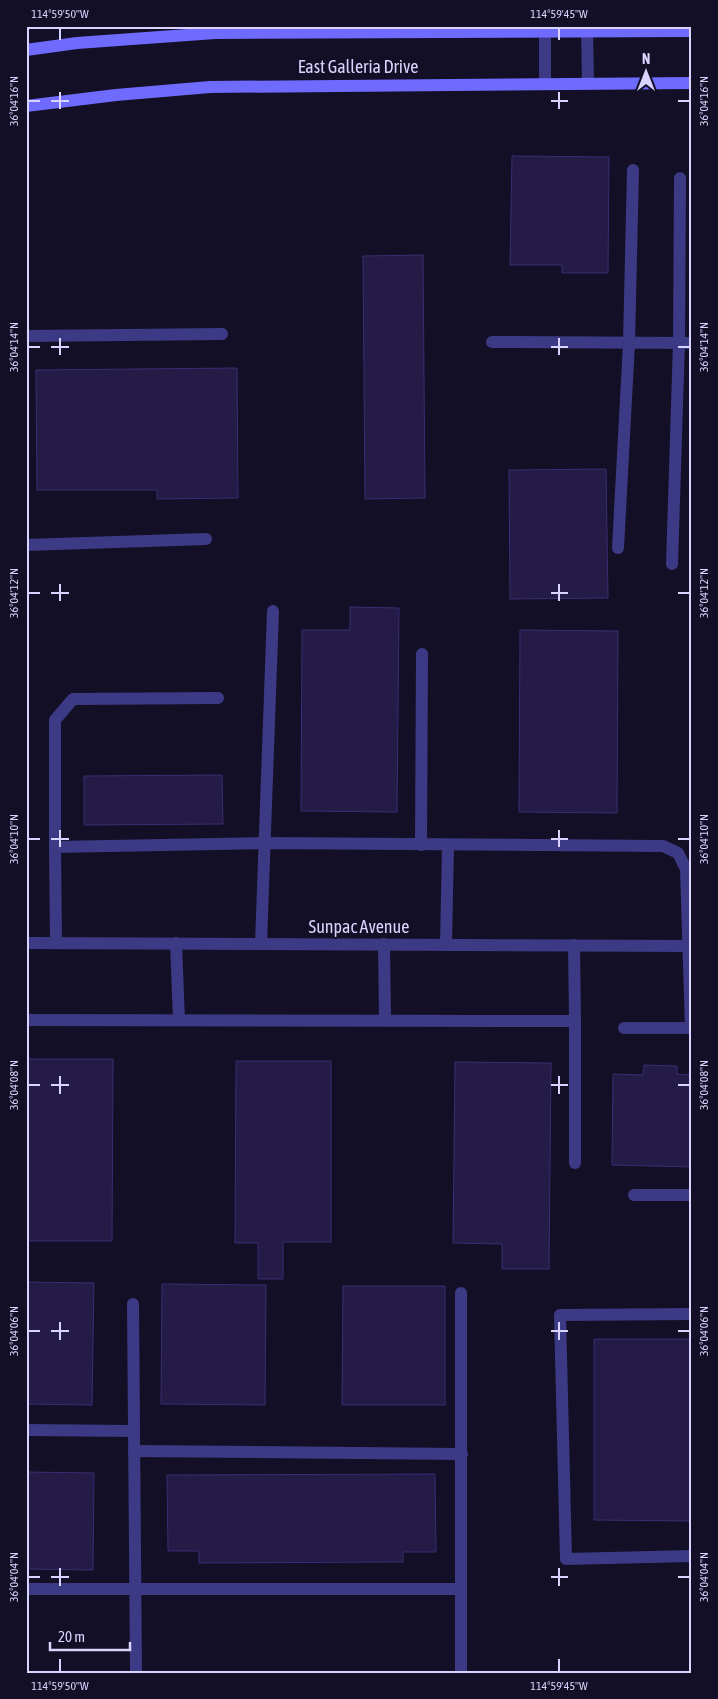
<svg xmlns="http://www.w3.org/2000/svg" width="718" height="1699" font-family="'Asap Condensed',sans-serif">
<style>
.building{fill:#241b47;stroke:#3b2d73}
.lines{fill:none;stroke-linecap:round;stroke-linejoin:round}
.lane{stroke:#3d3a85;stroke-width:12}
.street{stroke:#3d3a85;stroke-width:12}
.secondary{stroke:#6f6bff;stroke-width:12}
.ticks{fill:none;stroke:#d9d4ff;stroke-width:2}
.labels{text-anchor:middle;stroke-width:4;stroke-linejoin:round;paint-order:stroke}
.street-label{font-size:18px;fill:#d9d4ff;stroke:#130f26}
.neatline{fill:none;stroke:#d9d4ff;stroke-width:2}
.ticks-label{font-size:12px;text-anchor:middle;fill:#d9d4ff}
</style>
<rect width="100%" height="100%" fill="#130f26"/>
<!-- building -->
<g class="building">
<polygon points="512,156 609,157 608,273 562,273 562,265 510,265"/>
<polygon points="423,255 425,498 365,499 363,256"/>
<polygon points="237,368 238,498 157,499 157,490 37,490 36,370"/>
<polygon points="606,469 608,598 510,599 509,470"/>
<polygon points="350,607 399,608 397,812 301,811 302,630 350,630"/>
<polygon points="520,630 618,631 617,813 519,812"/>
<polygon points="222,775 223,824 84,825 84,776"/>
<polygon points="26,1059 113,1059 112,1241 26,1241"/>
<polygon points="236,1061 331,1061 331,1242 283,1242 283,1279 258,1279 258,1243 235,1243"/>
<polygon points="455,1062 551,1063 549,1269 502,1269 502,1244 453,1243"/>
<polygon points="644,1065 677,1066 677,1074 692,1075 692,1167 612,1165 613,1074 643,1075"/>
<polygon points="26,1282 94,1283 92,1405 26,1404"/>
<polygon points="162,1284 266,1285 265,1405 161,1404"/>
<polygon points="343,1286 445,1286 445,1405 342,1405"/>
<polygon points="594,1339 692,1339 692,1521 594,1520"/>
<polygon points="26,1472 94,1473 93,1570 26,1569"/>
<polygon points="435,1474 436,1552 403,1552 403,1562 199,1563 199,1551 168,1551 167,1475"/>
</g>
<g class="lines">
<!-- lane -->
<g class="lane">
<polyline points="545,26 545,83"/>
<polyline points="587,26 588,83"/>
<polyline points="26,336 222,334"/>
<polyline points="492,342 692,343"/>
<polyline points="26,545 206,539"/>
<polyline points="618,548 629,343 633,170"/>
<polyline points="672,564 679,343 680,178"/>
<polyline points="421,845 422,654"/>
<polyline points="55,847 55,720 73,699 218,698"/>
<polyline points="56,943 55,847 265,843 663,846 678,853 686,869 691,1028"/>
<polyline points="176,943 179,1020"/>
<polyline points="261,943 273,611"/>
<polyline points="384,944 385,1019"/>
<polyline points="446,944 448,845"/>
<polyline points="26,1020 575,1021 574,945"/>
<polyline points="575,1021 575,1163"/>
<polyline points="624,1028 692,1028"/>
<polyline points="634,1195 692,1195"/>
<polyline points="461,1293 461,1673"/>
<polyline points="133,1304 136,1673"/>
<polyline points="692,1314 560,1315 566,1559 692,1556"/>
<polyline points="26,1430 134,1431"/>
<polyline points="134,1451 462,1454"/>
<polyline points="26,1589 461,1589"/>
</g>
<!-- street -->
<polyline class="street" points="26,943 692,946"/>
<!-- secondary -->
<g class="secondary">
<polyline points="26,50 77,43 215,33 692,31"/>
<polyline points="26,106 116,95 210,87 692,83"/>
</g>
</g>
<!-- ticks -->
<path class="ticks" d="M60,28V40M559,28V40M60,92V109M559,92V109M28,101H40M51,101H69M551,101H568M678,101H690M60,338V355M559,338V355M28,347H40M51,347H69M551,347H568M678,347H690M60,584V601M559,584V601M28,593H40M51,593H69M551,593H568M678,593H690M60,830V847M559,830V847M28,839H40M51,839H69M551,839H568M678,839H690M60,1076V1094M559,1076V1094M28,1085H40M51,1085H69M551,1085H568M678,1085H690M60,1322V1340M559,1322V1340M28,1331H40M51,1331H69M551,1331H568M678,1331H690M60,1568V1586M559,1568V1586M28,1577H40M51,1577H69M551,1577H568M678,1577H690M60,1659V1672M559,1659V1672"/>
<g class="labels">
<!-- street labels -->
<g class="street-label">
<text x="358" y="73">East Galleria Drive</text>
<text x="359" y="933">Sunpac Avenue</text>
</g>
</g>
<!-- border -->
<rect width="718" height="1699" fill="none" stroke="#130f26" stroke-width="55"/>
<!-- north arrow -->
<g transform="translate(646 72)" stroke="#130f26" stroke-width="4" paint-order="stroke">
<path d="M0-4L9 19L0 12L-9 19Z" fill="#d9d4ff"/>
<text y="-8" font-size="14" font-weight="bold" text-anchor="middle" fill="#d9d4ff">N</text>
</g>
<!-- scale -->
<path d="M50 1642v8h80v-8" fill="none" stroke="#d9d4ff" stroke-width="2.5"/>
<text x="58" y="1642" font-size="15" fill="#d9d4ff" stroke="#130f26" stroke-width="4" paint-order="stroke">20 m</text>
<rect x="28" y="28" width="662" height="1644" class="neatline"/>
<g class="ticks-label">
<text x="60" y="18">114°59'50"W</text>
<text x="559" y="18">114°59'45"W</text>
<text transform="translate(14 101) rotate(-90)" y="4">36°04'16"N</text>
<text transform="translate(704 101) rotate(-90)" y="4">36°04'16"N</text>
<text transform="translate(14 347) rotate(-90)" y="4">36°04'14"N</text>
<text transform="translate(704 347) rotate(-90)" y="4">36°04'14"N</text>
<text transform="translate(14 593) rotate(-90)" y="4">36°04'12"N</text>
<text transform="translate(704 593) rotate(-90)" y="4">36°04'12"N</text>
<text transform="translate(14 839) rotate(-90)" y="4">36°04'10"N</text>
<text transform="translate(704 839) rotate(-90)" y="4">36°04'10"N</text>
<text transform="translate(14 1085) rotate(-90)" y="4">36°04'08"N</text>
<text transform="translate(704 1085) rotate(-90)" y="4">36°04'08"N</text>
<text transform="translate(14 1331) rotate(-90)" y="4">36°04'06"N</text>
<text transform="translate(704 1331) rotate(-90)" y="4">36°04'06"N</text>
<text transform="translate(14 1577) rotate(-90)" y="4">36°04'04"N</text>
<text transform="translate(704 1577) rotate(-90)" y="4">36°04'04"N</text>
<text x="60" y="1690">114°59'50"W</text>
<text x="559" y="1690">114°59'45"W</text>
</g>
</svg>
